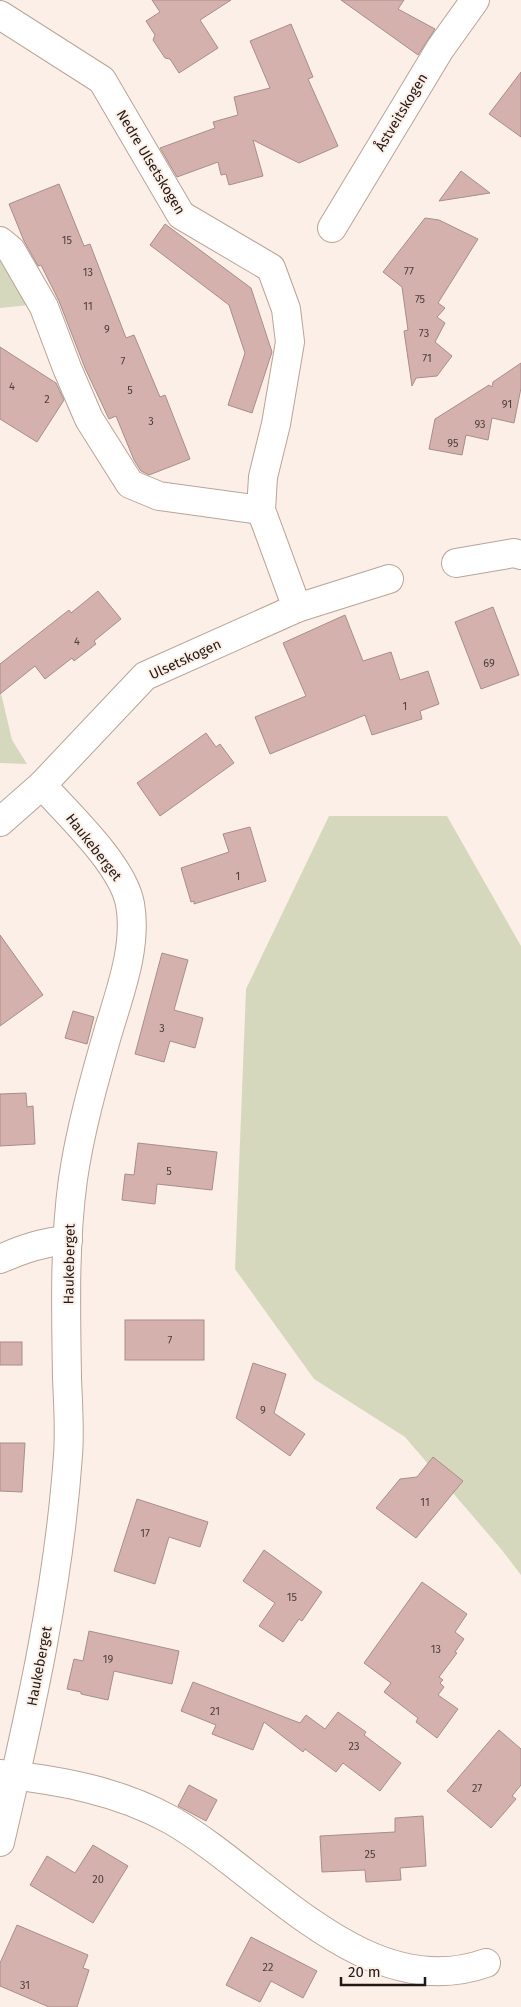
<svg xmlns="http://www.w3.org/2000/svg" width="521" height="2007" font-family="'Fira Sans',sans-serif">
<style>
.green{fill:#d6d8bd}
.building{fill:#d5b1ad;stroke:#a78e8c}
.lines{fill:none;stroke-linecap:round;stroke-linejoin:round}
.minor-casing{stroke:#b9a498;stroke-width:30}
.minor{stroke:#fff;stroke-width:28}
.labels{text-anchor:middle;stroke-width:4;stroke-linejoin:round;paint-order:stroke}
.number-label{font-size:11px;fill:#4e3f3b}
.street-label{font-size:14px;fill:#211915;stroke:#fcefe7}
</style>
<rect width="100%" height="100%" fill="#fcefe7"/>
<!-- green -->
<g class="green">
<polygon points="0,252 29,305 0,308"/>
<polygon points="0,689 12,740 27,764 0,763"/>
<polygon points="329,816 447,816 521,946 521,1575 501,1549 405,1437 314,1379 235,1269 246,989"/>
</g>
<!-- building -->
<g class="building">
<polygon points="152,0 231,0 200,20 218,48 179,73 170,59 165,58 153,40 155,35 146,21 160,12"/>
<polygon points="341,0 404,0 398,9 435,29 418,55"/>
<polygon points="291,24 313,77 308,79 338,146 299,163 253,140 263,176 229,185 226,174 221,175 218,162 177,177 160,148 215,128 213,122 238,115 234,97 270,88 250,41"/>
<polygon points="521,72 521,137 489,114"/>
<polygon points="461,171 490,193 439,201"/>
<polygon points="59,184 84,246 90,244 126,338 134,335 160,397 165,395 190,459 149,475 141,471 134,460 116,416 109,419 85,368 59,301 41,265 38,266 24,241 9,204"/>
<polygon points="425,218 439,220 478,239 438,303 445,308 437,317 445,323 435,342 452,356 437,376 416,378 412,386 404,331 408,330 402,287 383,272"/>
<polygon points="165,224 251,288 272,352 252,413 228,405 245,353 229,305 150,245"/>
<polygon points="0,347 56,383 64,400 37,442 0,419"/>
<polygon points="521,363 521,388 514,423 492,418 488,440 466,435 462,455 429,449 435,419 489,385 492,387 493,382"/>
<polygon points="98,591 121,619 94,641 96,644 74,661 72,658 45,679 35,666 0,694 0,664 69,610 71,613"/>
<polygon points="493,607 519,675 481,689 455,622"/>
<polygon points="345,615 363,661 391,652 400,680 428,671 439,704 420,711 422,719 372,735 365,715 270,754 255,717 306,696 283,643"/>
<polygon points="206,733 216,747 220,744 234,763 160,816 137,783"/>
<polygon points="250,827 266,881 194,904 194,901 191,902 181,868 229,852 223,834"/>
<polygon points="0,935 43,995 0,1026"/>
<polygon points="162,953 188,960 174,1010 203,1018 195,1048 170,1041 164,1062 135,1054"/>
<polygon points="73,1011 94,1017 87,1044 65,1038"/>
<polygon points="26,1093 27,1107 33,1106 35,1144 0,1146 0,1094"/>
<polygon points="138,1143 217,1152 212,1190 157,1184 155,1204 122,1200 125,1174 134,1175"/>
<rect x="125" y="1320" width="79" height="40"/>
<rect x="0" y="1342" width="22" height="23"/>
<polygon points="253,1363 286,1374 274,1413 305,1434 290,1456 236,1418"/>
<polygon points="0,1443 25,1443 22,1492 0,1491"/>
<polygon points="433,1457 463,1481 416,1538 376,1508 400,1479 417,1477"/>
<polygon points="137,1499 208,1522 200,1547 169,1537 155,1584 114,1571"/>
<polygon points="264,1550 322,1592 302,1621 299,1619 283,1642 259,1626 275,1603 243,1581"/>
<polygon points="422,1582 467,1614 455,1632 464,1639 455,1652 457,1653 439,1677 443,1680 440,1683 444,1687 438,1695 458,1709 437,1738 416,1722 418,1718 384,1692 391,1683 364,1663"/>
<polygon points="89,1631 179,1651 172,1684 114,1671 108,1700 81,1694 81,1692 67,1689 74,1659 83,1661"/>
<polygon points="193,1682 300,1723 306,1715 325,1729 338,1712 366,1732 364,1735 401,1763 380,1791 343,1763 336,1772 305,1749 303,1752 264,1722 253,1750 212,1734 216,1725 181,1711"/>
<polygon points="499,1730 521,1749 521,1785 512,1796 516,1799 491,1828 447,1791"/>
<polygon points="189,1785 217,1800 206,1821 178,1806"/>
<polygon points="423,1816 426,1866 400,1868 401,1880 366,1882 365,1870 322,1872 320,1836 395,1832 395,1818"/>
<polygon points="93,1845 128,1866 93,1923 30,1885 47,1856 75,1873"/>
<polygon points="17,1925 88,1955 83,1968 89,1970 77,2007 49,2007 0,1986 0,1963"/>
<polygon points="251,1937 317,1971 303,1998 271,1981 260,2002 226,1985"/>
</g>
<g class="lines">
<defs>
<g id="minor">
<polyline points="0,15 102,80 181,215 271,268 286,309 290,342 276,424 263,477 261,510 297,608"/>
<polyline points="332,228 440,49 475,0"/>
<polyline points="0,241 11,250 44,307 67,368 89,419 130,484 159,496 261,510"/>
<polyline points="456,563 514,553 521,555"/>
<polyline points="0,822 42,785 145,676 297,608 389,579"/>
<path d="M0,1259C23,1249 43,1242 68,1240"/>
<path d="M0,1774C59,1780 119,1791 171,1820C264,1873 366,2006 486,1963"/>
<path d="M0,1842C30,1714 59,1586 68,1455C70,1430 68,1404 67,1378C66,1312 64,1244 73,1179C80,1131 93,1085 106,1039C118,997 138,948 130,904C123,865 68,814 42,785"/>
</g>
</defs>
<!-- minor casing -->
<use href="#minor" class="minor-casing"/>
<!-- minor -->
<use href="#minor" class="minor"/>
</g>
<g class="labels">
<!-- number labels -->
<g class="number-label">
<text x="67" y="244">15</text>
<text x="409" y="275">77</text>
<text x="88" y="276">13</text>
<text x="420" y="303">75</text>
<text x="88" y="310">11</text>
<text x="107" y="333">9</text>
<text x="424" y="337">73</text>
<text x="427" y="362">71</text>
<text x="123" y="365">7</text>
<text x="12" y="390">4</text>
<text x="130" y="394">5</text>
<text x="47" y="403">2</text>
<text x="507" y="408">91</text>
<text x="151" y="425">3</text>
<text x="480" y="428">93</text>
<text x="453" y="447">95</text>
<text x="77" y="645">4</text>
<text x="489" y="667">69</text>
<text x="405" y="710">1</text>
<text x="238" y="880">1</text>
<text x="162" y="1032">3</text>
<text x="169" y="1175">5</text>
<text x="170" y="1344">7</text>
<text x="263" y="1414">9</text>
<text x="425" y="1506">11</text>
<text x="145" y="1537">17</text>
<text x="292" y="1601">15</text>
<text x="436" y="1653">13</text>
<text x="108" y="1663">19</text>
<text x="215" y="1715">21</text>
<text x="354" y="1750">23</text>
<text x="477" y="1792">27</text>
<text x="370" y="1858">25</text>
<text x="98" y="1883">20</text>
<text x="268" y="1971">22</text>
<text x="25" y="1989">31</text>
</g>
<!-- street labels -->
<g class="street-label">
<text transform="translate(401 112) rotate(-59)" y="5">Åstveitskogen</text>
<text transform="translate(151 162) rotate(59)" y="5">Nedre Ulsetskogen</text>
<text transform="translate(185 659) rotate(-25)" y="5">Ulsetskogen</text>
<text transform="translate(94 847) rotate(52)" y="5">Haukeberget</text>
<text transform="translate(69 1264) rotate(-89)" y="5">Haukeberget</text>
<text transform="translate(39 1666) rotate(-79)" y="5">Haukeberget</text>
</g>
</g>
<!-- scale -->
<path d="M341 1977v8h84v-8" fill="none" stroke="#211915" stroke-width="2.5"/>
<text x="348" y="1977" font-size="15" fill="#211915" stroke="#fcefe7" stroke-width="4" paint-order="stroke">20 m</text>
</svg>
